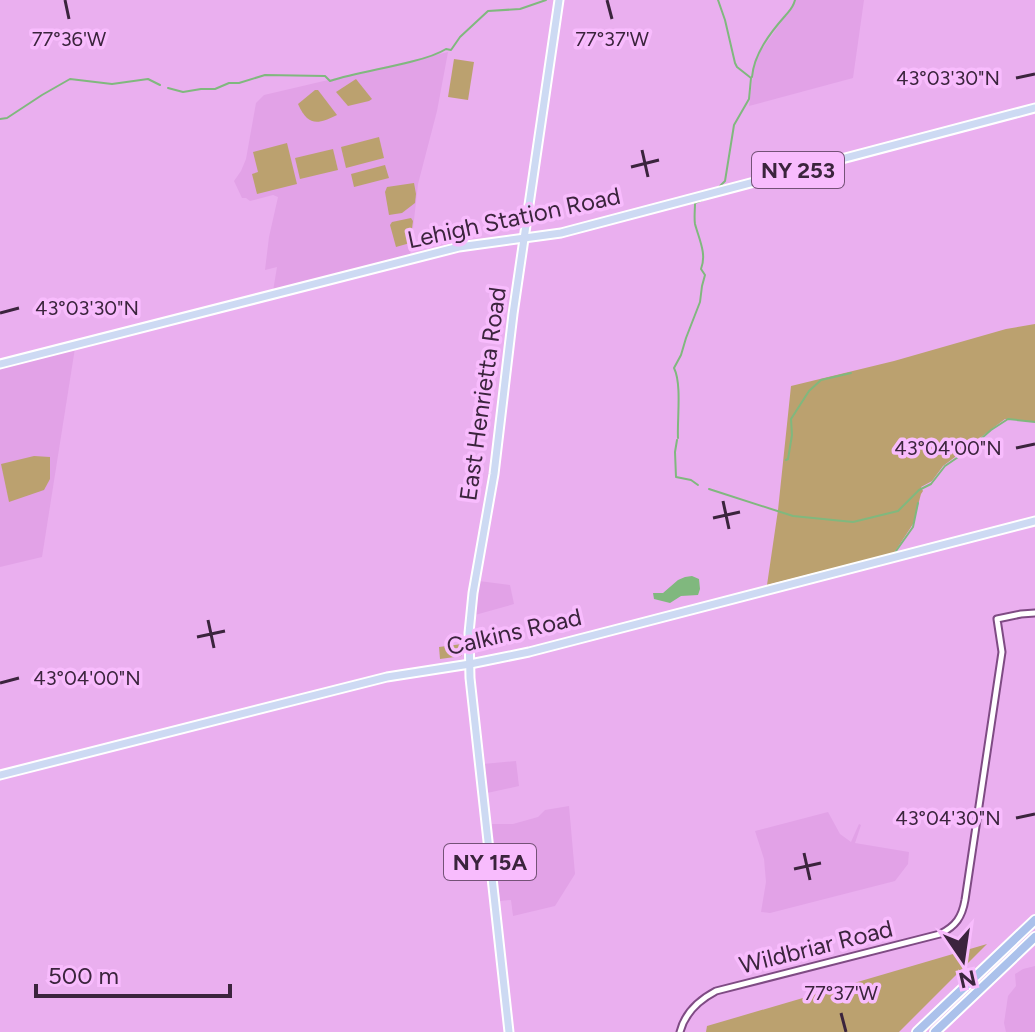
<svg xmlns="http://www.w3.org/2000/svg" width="1035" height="1032" font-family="Figtree,sans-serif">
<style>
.built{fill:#e2a2e7}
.green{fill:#bba16f}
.water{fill:#80b87e}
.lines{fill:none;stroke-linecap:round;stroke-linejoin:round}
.stream{stroke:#80b87e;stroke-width:2}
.minor-casing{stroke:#7f4b84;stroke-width:9}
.major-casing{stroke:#fff;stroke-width:11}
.highway-casing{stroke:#fff;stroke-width:12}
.minor{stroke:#fff;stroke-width:5}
.major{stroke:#cddaf3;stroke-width:7}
.highway{stroke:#abc1eb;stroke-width:8}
.ticks{fill:none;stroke:#3b243d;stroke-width:3}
.labels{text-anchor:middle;stroke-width:7;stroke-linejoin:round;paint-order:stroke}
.shield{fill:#f8bcfd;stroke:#745277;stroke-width:2}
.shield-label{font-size:22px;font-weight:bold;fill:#3b243d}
.street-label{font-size:24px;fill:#3b243d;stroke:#f8bcfd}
.ticks-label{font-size:20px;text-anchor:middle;fill:#3b243d;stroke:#f8bcfd;stroke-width:7;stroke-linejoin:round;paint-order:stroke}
</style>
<rect width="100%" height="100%" fill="#eaafef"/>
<!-- built -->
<g class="built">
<polygon points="795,0 864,0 853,78 749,106 755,59 794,4"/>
<polygon points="448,52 437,111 418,184 410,256 273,291 277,267 265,270 269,237 278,197 273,195 250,201 246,198 242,198 234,181 241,171 246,159 256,103 264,95"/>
<polygon points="75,348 42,557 0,567 0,367"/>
<polygon points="479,581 510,585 514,604 475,615"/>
<polygon points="516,761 519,786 487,793 483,764"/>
<polygon points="569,806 575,874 555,906 513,916 511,900 500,901 492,824 513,824 538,817 545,810"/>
<polygon points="828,812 840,834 851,842 859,824 861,825 855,843 909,852 908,864 895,881 770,913 761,912 766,882 764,859 755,831"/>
<polygon points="1035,966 1035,1032 1006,1032 1004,1023 1008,996 1016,986 1015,974 1023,969"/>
</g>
<!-- green -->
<g class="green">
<polygon points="454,59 474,62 468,100 448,97"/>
<polygon points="356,79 372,99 369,101 348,106 336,92"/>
<path d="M315,90H318L337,115C317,125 308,126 298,104Z"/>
<polygon points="379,137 384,158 346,168 341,147"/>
<polygon points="287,143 297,184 257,194 252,174 258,172 253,152"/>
<polygon points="333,149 338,170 300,179 295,158"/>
<polygon points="385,165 389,178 354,187 351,174"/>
<polygon points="414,183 416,194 415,203 402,213 389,215 385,192 387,187"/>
<polygon points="411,218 413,221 410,243 396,247 390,225 392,222"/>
<polygon points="1035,324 1035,422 1005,419 943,466 932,481 921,487 923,491 921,494 913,524 894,553 767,585 778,510 791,386 894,361 1006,329"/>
<polygon points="34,456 50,457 50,479 44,490 9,502 1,464"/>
<polygon points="462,644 462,656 440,659 439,647"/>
<polygon points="987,944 899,1032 706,1032 707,1026"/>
</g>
<!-- water -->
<polygon class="water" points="685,577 692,576 699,579 700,589 698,595 681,596 670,603 654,599 653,593 663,593 678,580"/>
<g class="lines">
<!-- stream -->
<g class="stream">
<path d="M752,77C754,54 770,33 785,16C790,10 793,8 795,0"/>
<path d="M168,88L183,92L201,89H215L229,83H239L265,75L325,76L330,81C355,73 383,69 410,62C422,59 435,56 446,49L451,50L460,37L488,11L520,9L546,0"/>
<polyline points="0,119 7,118 42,95 70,79 112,84 148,79 160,85"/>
<polyline points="718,188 725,181 734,125 749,99 751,78 737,67 735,63 725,20 718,0"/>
<path d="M678,438C677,420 682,384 674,368L681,355L686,338L700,302L702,286L705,275L701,269C707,254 699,239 695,224C694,218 695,210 695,203L710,197"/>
<polyline points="677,440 675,452 676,477 691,480 698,485"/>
<polyline points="786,460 788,459 792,435 791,419 809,391 821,380 851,373"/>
<polyline points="709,489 793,516 853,522 898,511 919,490 931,484 945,466 967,451 991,430 1008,419 1035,422"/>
<polyline points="896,551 913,527 918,503"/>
</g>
<defs>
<path id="minor" d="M680,1032C685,1012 699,1000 716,991L940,934C956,926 962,917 965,900L1002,652L997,619L1021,614L1035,613"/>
<g id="major">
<polyline points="0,364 459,247 561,233 1035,108"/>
<polyline points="0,775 387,677 470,664 529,652 1035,521"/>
<polyline points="509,1032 470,678 469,633 473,593 494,474 513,314 559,0"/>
</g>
<g id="highway">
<polyline points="917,1032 1035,920"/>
<polyline points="935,1032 1035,937"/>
</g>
</defs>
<!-- minor casing -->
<use href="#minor" class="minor-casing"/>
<!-- major casing -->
<use href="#major" class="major-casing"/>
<!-- highway casing -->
<use href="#highway" class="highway-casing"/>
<!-- minor -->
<use href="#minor" class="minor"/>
<!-- major -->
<use href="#major" class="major"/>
<!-- highway -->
<use href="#highway" class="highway"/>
</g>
<!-- ticks -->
<path class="ticks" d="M65,0L69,19M607,0L612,19M1016,78L1035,74M642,150L648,177M631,167L659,160M0,313L19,308M1016,448L1035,444M723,501L729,529M713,518L740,512M208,620L214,648M197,637L225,631M0,683L19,678M1016,818L1035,814M804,853L810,880M794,869L821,863M841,1013L846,1032"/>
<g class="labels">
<!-- shield labels -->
<g class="shield">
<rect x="752" y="152" width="92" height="36" rx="6"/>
<rect x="444" y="844" width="92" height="36" rx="6"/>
</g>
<g class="shield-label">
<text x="798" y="178">NY 253</text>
<text x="490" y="870">NY 15A</text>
</g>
<!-- street labels -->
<g class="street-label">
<text transform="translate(514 218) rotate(-12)" y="8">Lehigh Station Road</text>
<text transform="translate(483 394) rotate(-82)" y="8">East Henrietta Road</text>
<text transform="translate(514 632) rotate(-13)" y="8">Calkins Road</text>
<text transform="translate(816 947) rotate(-14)" y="8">Wildbriar Road</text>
</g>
</g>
<g class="ticks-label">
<text x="69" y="46">77°36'W</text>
<text x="612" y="46">77°37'W</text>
<text x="948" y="85">43°03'30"N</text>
<text x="87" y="315">43°03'30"N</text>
<text x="948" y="455">43°04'00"N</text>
<text x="87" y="685">43°04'00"N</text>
<text x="948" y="825">43°04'30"N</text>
<text x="841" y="1000">77°37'W</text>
</g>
<!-- north arrow -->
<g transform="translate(963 960) rotate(167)" stroke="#f8bcfd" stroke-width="6" paint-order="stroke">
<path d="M0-6L14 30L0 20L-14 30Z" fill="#3b243d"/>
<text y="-12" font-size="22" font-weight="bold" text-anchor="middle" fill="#3b243d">N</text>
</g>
<!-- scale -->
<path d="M36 984v12h194v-12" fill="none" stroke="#3b243d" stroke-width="4"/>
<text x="48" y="984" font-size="24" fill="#3b243d" stroke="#f8bcfd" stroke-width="6" paint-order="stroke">500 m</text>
</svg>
